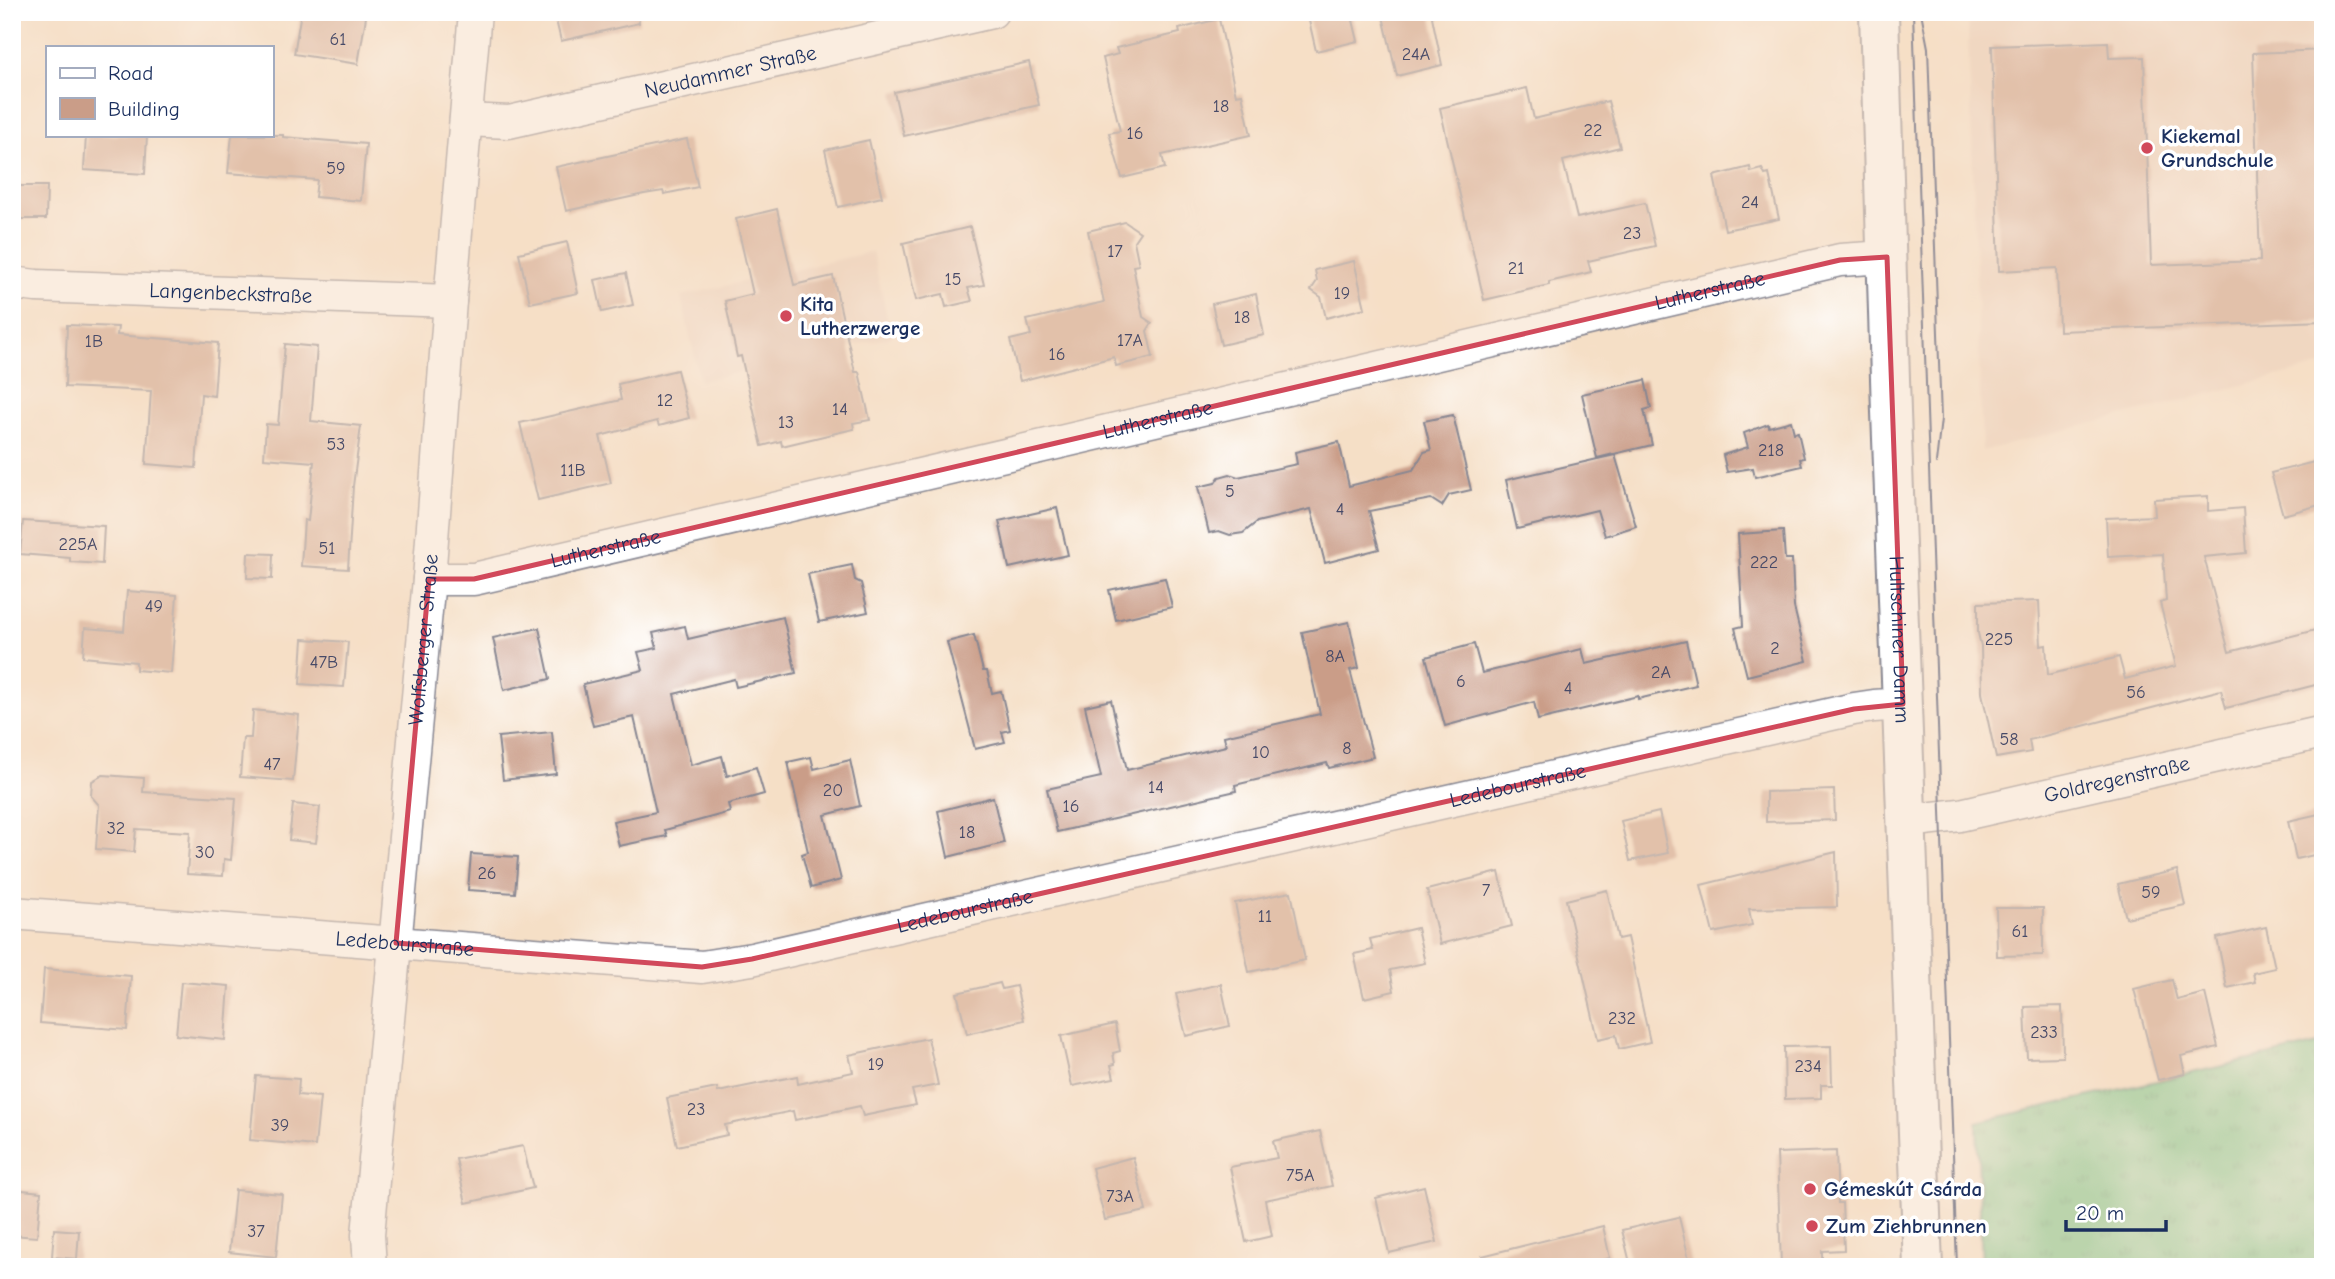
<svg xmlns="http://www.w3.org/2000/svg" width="2335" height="1279" font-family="'Comic Neue',sans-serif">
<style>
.built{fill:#e9ceba}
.grass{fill:url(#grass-tufts);stroke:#477c76;stroke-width:2}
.building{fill:#ca9d88}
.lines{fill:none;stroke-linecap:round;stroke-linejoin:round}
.street-casing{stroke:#888792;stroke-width:35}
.secondary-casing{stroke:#888792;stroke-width:42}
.street{stroke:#fff;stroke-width:32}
.secondary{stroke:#fff;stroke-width:38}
.tram{stroke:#1b2f5e;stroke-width:2}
.marked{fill:none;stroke:#d1495b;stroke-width:5;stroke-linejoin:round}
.poi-dot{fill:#d1495b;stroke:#fff;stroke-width:2.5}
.labels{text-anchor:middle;stroke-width:7;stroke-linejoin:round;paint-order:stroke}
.number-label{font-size:18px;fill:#474a68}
.street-label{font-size:21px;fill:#1b2f5e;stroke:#fff}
.poi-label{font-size:21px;font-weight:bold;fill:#1b2f5e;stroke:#fff;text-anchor:start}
</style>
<defs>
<pattern id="grass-tufts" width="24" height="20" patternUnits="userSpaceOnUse" patternTransform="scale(1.75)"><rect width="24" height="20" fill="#73c88d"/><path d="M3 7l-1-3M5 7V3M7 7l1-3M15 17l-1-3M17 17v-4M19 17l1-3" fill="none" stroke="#5ea376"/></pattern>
</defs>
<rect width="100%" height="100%" fill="#fff"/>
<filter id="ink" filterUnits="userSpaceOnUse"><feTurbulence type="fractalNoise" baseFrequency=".0143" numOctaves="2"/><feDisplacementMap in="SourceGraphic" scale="14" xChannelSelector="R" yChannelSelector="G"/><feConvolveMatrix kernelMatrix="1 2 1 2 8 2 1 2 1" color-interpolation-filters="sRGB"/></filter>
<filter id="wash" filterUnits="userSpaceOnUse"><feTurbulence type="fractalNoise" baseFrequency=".00686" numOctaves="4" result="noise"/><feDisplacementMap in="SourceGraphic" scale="28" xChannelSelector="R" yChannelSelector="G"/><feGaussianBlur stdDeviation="1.57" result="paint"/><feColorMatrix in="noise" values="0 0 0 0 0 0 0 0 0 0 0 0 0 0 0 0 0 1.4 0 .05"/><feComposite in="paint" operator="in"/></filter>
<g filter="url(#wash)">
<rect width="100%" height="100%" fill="#f5dfc6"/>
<!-- built -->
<g class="built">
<polygon points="2027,12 2323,12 2323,365 1982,451 1968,25"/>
<polygon points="872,252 892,337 700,381 681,296"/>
</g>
<!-- grass -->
<polygon class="grass" points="2323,1043 2323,1267 1982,1267 1977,1122"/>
<g id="blocks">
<!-- building -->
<g class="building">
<polygon points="301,12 335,12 366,17 358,64 294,54"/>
<polygon points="554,12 638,12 639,23 561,41"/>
<polygon points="1307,12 1351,12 1358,41 1316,51"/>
<polygon points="1382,12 1431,12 1442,65 1397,76"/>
<polygon points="1219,19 1236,95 1242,94 1251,135 1162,155 1165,168 1122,178 1109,133 1120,131 1103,58 1118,54 1116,48 1180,33 1179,29"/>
<polygon points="2108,42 2109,58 2144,57 2151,265 2260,261 2253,53 2323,50 2323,321 2059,331 2057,268 1999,271 1992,46"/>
<polygon points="1029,62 1039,105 904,136 894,92"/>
<polygon points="1527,88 1534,119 1608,101 1620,147 1563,161 1577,218 1645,203 1655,246 1588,261 1591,272 1549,282 1549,285 1484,300 1440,108"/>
<polygon points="86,135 147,135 145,174 84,170"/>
<polygon points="232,135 283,135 283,137 366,144 361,201 315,197 317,180 228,173"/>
<polygon points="687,139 698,187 664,194 663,191 644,194 566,211 556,167"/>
<polygon points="869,140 882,197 838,207 825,150"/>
<polygon points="1750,167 1751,172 1762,169 1765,175 1769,174 1779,219 1725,230 1714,176"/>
<polygon points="12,186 47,186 46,219 12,219"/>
<polygon points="777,209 794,285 833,276 855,372 859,372 870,420 853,423 854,429 836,433 782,446 781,441 762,446 741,356 737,357 725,301 753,294 736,219"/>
<polygon points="1125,222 1140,232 1134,241 1139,265 1133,266 1143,317 1152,323 1147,331 1153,357 1116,366 1114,357 1020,381 1010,340 1031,335 1027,320 1104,302 1088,231"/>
<polygon points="970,227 984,285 968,288 972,301 946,307 943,294 916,300 903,243"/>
<polygon points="567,242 578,293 530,303 519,253"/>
<polygon points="1354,261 1365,308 1326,318 1321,297 1311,290 1317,281 1315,270"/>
<polygon points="626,273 633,305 602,312 595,280"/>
<polygon points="1256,294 1264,335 1221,345 1212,304"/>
<polygon points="67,325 118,327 117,335 218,343 214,396 201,394 196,468 146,464 151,391 65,387"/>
<polygon points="285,344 317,347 311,421 361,426 353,486 348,569 301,566 304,520 308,521 314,462 264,458 266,424 278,425"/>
<polygon points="677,370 689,418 659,426 657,421 600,436 611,483 538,500 520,423 621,400 618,384"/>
<polygon points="1645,380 1651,408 1644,410 1652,445 1597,458 1582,394"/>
<polygon points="1453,415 1471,490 1449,495 1442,506 1431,499 1369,511 1379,549 1325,563 1311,509 1257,522 1243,533 1230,535 1219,531 1209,533 1198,487 1215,483 1219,477 1230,474 1238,477 1297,464 1295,452 1339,442 1349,486 1413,470 1424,452 1431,450 1424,421"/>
<polygon points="1791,421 1794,433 1798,432 1804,458 1800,459 1802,466 1755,477 1753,468 1727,472 1723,455 1748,447 1744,433 1768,424 1769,427"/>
<polygon points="1615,455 1636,526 1605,536 1597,510 1517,529 1506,480"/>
<polygon points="2314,462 2323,504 2283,515 2271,473"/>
<polygon points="2208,496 2208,511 2243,508 2246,553 2204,557 2229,652 2323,628 2323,683 2226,708 2221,690 2029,740 2031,752 1996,758 1982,693 1981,646 1978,633 1978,603 2039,601 2041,646 2046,645 2048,675 2119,657 2125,679 2176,666 2160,603 2166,601 2163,554 2108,557 2106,518 2155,516 2154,499"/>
<polygon points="1057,508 1068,555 1009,568 999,521"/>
<polygon points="23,521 104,526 102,564 70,562 70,558 20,554"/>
<polygon points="1783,531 1785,559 1792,559 1794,607 1807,661 1747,676 1735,628 1743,626 1738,534"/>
<polygon points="248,553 273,554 272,579 247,578"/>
<polygon points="852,565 855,580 861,583 868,612 819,622 808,574"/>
<polygon points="1165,578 1172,607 1116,620 1109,590"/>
<polygon points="127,591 177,595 171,673 136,670 136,662 83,657 85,628 124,631"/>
<polygon points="783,617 796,673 736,687 734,679 674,694 691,765 722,756 727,776 756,767 764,794 728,804 730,812 665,830 667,836 619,846 613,821 656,812 634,717 593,726 583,684 643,670 638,652 657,648 653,633 685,626 688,639"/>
<polygon points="1349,622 1359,668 1350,670 1373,757 1329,768 1327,763 1235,785 1236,791 1057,832 1047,789 1101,777 1085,706 1111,700 1127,770 1226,746 1224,736 1320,714 1302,632"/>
<polygon points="539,628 550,679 504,690 493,638"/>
<polygon points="974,635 983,671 987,671 992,693 1001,691 1010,730 1002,732 1005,742 975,749 947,642"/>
<polygon points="303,639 348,642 344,687 300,684"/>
<polygon points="1686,641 1696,685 1638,699 1638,696 1538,720 1534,702 1445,726 1426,657 1474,644 1482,673 1582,649 1586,664"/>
<polygon points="253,710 299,715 293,781 240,777 243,738 251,738"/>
<polygon points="552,732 556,774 503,780 498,737"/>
<polygon points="811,757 814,769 850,760 860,806 825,815 841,880 811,888 802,854 808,852 788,762"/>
<polygon points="103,775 144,778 143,792 236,798 231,860 224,859 223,876 187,874 190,832 136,829 134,852 96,849 99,805 91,796 92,781"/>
<polygon points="1834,790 1835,820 1766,822 1766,792"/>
<polygon points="993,797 1004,843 948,857 938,811"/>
<polygon points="293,804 320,807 316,843 289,840"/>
<polygon points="1659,812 1668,853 1630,861 1621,821"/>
<polygon points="2323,813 2323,853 2296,859 2288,821"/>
<polygon points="1836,852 1837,907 1749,909 1752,925 1713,933 1701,885"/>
<polygon points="471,854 518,857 515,893 468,890"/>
<polygon points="2177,870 2185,905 2126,918 2118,884"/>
<polygon points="1499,872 1512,926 1440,944 1427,890"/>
<polygon points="1607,890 1618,939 1627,937 1650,1042 1619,1049 1616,1035 1598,1039 1566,900"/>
<polygon points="1291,892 1305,960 1249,972 1235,903"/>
<polygon points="1996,908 2043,908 2043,955 1997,956"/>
<polygon points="2266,927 2275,968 2253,973 2255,982 2227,988 2217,938"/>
<polygon points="1417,928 1425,963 1390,970 1394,991 1364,998 1354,954 1373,950 1370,939"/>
<polygon points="44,969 131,976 127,1030 40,1023"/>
<polygon points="2172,980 2177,1000 2205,993 2218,1047 2181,1056 2185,1074 2158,1080 2134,989"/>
<polygon points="181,982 229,986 225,1040 176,1035"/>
<polygon points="1000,983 1002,989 1016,986 1024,1020 967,1034 957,993"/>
<polygon points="1221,984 1230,1026 1186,1036 1176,994"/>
<polygon points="2062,1006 2063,1057 2027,1058 2025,1007"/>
<polygon points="1115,1024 1120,1051 1113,1053 1115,1064 1111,1065 1114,1078 1072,1086 1061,1036"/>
<polygon points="928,1038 938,1085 912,1090 916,1105 863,1116 860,1106 795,1120 793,1111 725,1125 727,1135 677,1146 667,1098 717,1088 718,1092 797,1076 798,1084 853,1072 849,1055"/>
<polygon points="1831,1046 1832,1085 1821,1085 1821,1098 1785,1099 1784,1047"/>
<polygon points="256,1076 299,1079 298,1095 320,1097 315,1146 250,1140"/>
<polygon points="1320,1131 1332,1186 1265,1200 1272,1236 1246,1242 1230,1167 1277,1158 1273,1141"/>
<polygon points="523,1146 533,1188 466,1203 456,1159"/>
<polygon points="1836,1151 1838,1203 1842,1203 1844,1250 1822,1251 1822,1264 1781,1265 1777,1153"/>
<polygon points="1133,1157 1146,1211 1105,1220 1092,1168"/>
<polygon points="1424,1186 1437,1242 1389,1253 1376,1198"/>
<polygon points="12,1189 41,1192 37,1237 12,1235"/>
<polygon points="235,1190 282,1194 276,1257 229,1252"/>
<polygon points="1679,1217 1691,1267 1631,1267 1622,1230"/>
<polygon points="1603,1226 1610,1258 1576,1267 1483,1267 1482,1256"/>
<polygon points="54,1229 79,1231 77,1259 52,1257"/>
</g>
</g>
</g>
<g filter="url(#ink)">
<use href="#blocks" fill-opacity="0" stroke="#888792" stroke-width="2"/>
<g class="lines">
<defs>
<g id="street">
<path id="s1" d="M466,120L509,122L992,12"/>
<path id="s2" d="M12,283L36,286L450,301"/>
<path id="s3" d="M429,579H474L1840,260L1887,257"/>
<path id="s4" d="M1907,821L1960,815L2323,732"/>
<path id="s5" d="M12,913L702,967L752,959L1854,709L1874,706L1903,704"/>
<path id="s6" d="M370,1267L368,1235L429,579L450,301L475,12"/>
</g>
<g id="secondary">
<path id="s7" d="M1879,12L1891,412L1923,1267"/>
</g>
</defs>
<!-- street casing -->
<use href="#street" class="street-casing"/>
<!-- secondary casing -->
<use href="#secondary" class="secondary-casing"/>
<!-- street -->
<use href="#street" class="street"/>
<!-- secondary -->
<use href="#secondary" class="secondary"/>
<!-- tram -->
<g class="tram">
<polyline points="1913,12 1957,1267"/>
<polyline points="1921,12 1928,48 1941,419 1936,463"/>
</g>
</g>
</g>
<!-- marked area -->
<path d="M0 0H2335V1279H0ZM1887,257L1903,704L1854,709L752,959L702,967L396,943L429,579H474L1840,260Z" fill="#f5dfc6" fill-opacity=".55" fill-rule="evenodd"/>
<path class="marked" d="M1887,257L1903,704L1854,709L752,959L702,967L396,943L429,579H474L1840,260Z"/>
<!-- markers -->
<g class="poi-dot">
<circle cx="2147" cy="148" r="7"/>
<circle cx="786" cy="316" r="7"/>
<circle cx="1810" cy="1189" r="7"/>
<circle cx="1812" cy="1226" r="7"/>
</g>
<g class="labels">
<!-- number labels -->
<g class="number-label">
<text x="338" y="45">61</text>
<text x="1416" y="60">24A</text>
<text x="1221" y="112">18</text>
<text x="1593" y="136">22</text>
<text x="1135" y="139">16</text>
<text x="336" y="174">59</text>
<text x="1750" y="208">24</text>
<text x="1632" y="239">23</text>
<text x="1115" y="257">17</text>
<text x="1516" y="274">21</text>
<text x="953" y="285">15</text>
<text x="1342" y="299">19</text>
<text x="1242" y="323">18</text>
<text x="1130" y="346">17A</text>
<text x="94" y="347">1B</text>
<text x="1057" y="360">16</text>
<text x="665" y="406">12</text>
<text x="840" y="415">14</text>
<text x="786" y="428">13</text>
<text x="336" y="450">53</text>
<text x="1771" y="456">218</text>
<text x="573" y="476">11B</text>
<text x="1230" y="497">5</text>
<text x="1340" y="515">4</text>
<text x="78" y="550">225A</text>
<text x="327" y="554">51</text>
<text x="1764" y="568">222</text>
<text x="154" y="612">49</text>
<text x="1999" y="645">225</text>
<text x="1775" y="654">2</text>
<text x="1335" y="662">8A</text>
<text x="324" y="668">47B</text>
<text x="1661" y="678">2A</text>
<text x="1461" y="687">6</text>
<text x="1568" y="694">4</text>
<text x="2136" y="698">56</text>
<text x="2009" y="745">58</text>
<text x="1347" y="754">8</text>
<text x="1261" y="758">10</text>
<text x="272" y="770">47</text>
<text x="1156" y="793">14</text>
<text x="833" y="796">20</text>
<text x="1071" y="812">16</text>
<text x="116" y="834">32</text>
<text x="967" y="838">18</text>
<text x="205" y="858">30</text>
<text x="487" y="879">26</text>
<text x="1486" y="896">7</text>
<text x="2151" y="898">59</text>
<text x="1265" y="922">11</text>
<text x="2020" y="937">61</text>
<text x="1622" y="1024">232</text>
<text x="2044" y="1038">233</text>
<text x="876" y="1070">19</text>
<text x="1808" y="1072">234</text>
<text x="696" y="1115">23</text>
<text x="280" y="1131">39</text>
<text x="1300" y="1181">75A</text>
<text x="1120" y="1202">73A</text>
<text x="256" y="1237">37</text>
</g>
<!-- street labels -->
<g class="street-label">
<text dy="7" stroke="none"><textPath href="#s1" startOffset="270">Neudammer Straße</textPath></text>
<text dy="7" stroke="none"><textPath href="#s3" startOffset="1314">Lutherstraße</textPath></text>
<text dy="7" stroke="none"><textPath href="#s2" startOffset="219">Langenbeckstraße</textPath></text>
<text dy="7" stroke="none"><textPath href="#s3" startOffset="747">Lutherstraße</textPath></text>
<text dy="7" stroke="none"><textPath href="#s3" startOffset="180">Lutherstraße</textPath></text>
<text dy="7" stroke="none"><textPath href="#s6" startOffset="630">Wolfsberger Straße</textPath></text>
<text dy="7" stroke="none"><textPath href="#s7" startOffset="628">Hultschiner Damm</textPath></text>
<text dy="7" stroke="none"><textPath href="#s4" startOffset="214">Goldregenstraße</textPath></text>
<text dy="7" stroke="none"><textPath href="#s5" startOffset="1528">Ledebourstraße</textPath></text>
<text dy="7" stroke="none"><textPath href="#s5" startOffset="961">Ledebourstraße</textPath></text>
<text dy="7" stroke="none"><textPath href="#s5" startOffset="394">Ledebourstraße</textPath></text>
</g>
<!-- poi labels -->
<g class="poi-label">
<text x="2161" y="143">Kiekemal<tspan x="2161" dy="24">Grundschule</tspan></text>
<text x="800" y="311">Kita<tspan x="800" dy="24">Lutherzwerge</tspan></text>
<text x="1824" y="1196">Gémeskút Csárda</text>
<text x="1826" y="1233">Zum Ziehbrunnen</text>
</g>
</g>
<!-- margin -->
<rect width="2335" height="1279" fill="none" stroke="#fff" stroke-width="42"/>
<!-- legend -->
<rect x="46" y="46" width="228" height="91" fill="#ffffff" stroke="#a4acbf" stroke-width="2"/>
<rect x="60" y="68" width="35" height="10" fill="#ffffff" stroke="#a4acbf" stroke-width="2"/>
<text x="108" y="80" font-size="21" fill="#1b2f5e">Road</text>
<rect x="60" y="98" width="35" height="21" fill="#ca9d88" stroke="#a4acbf" stroke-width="2"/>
<text x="108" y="116" font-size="21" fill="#1b2f5e">Building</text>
<!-- scale -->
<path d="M2066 1220v10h100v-10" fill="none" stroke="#1b2f5e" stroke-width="3.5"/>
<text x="2076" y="1220" font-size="21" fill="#1b2f5e" stroke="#ffffff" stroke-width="5" paint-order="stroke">20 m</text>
</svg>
